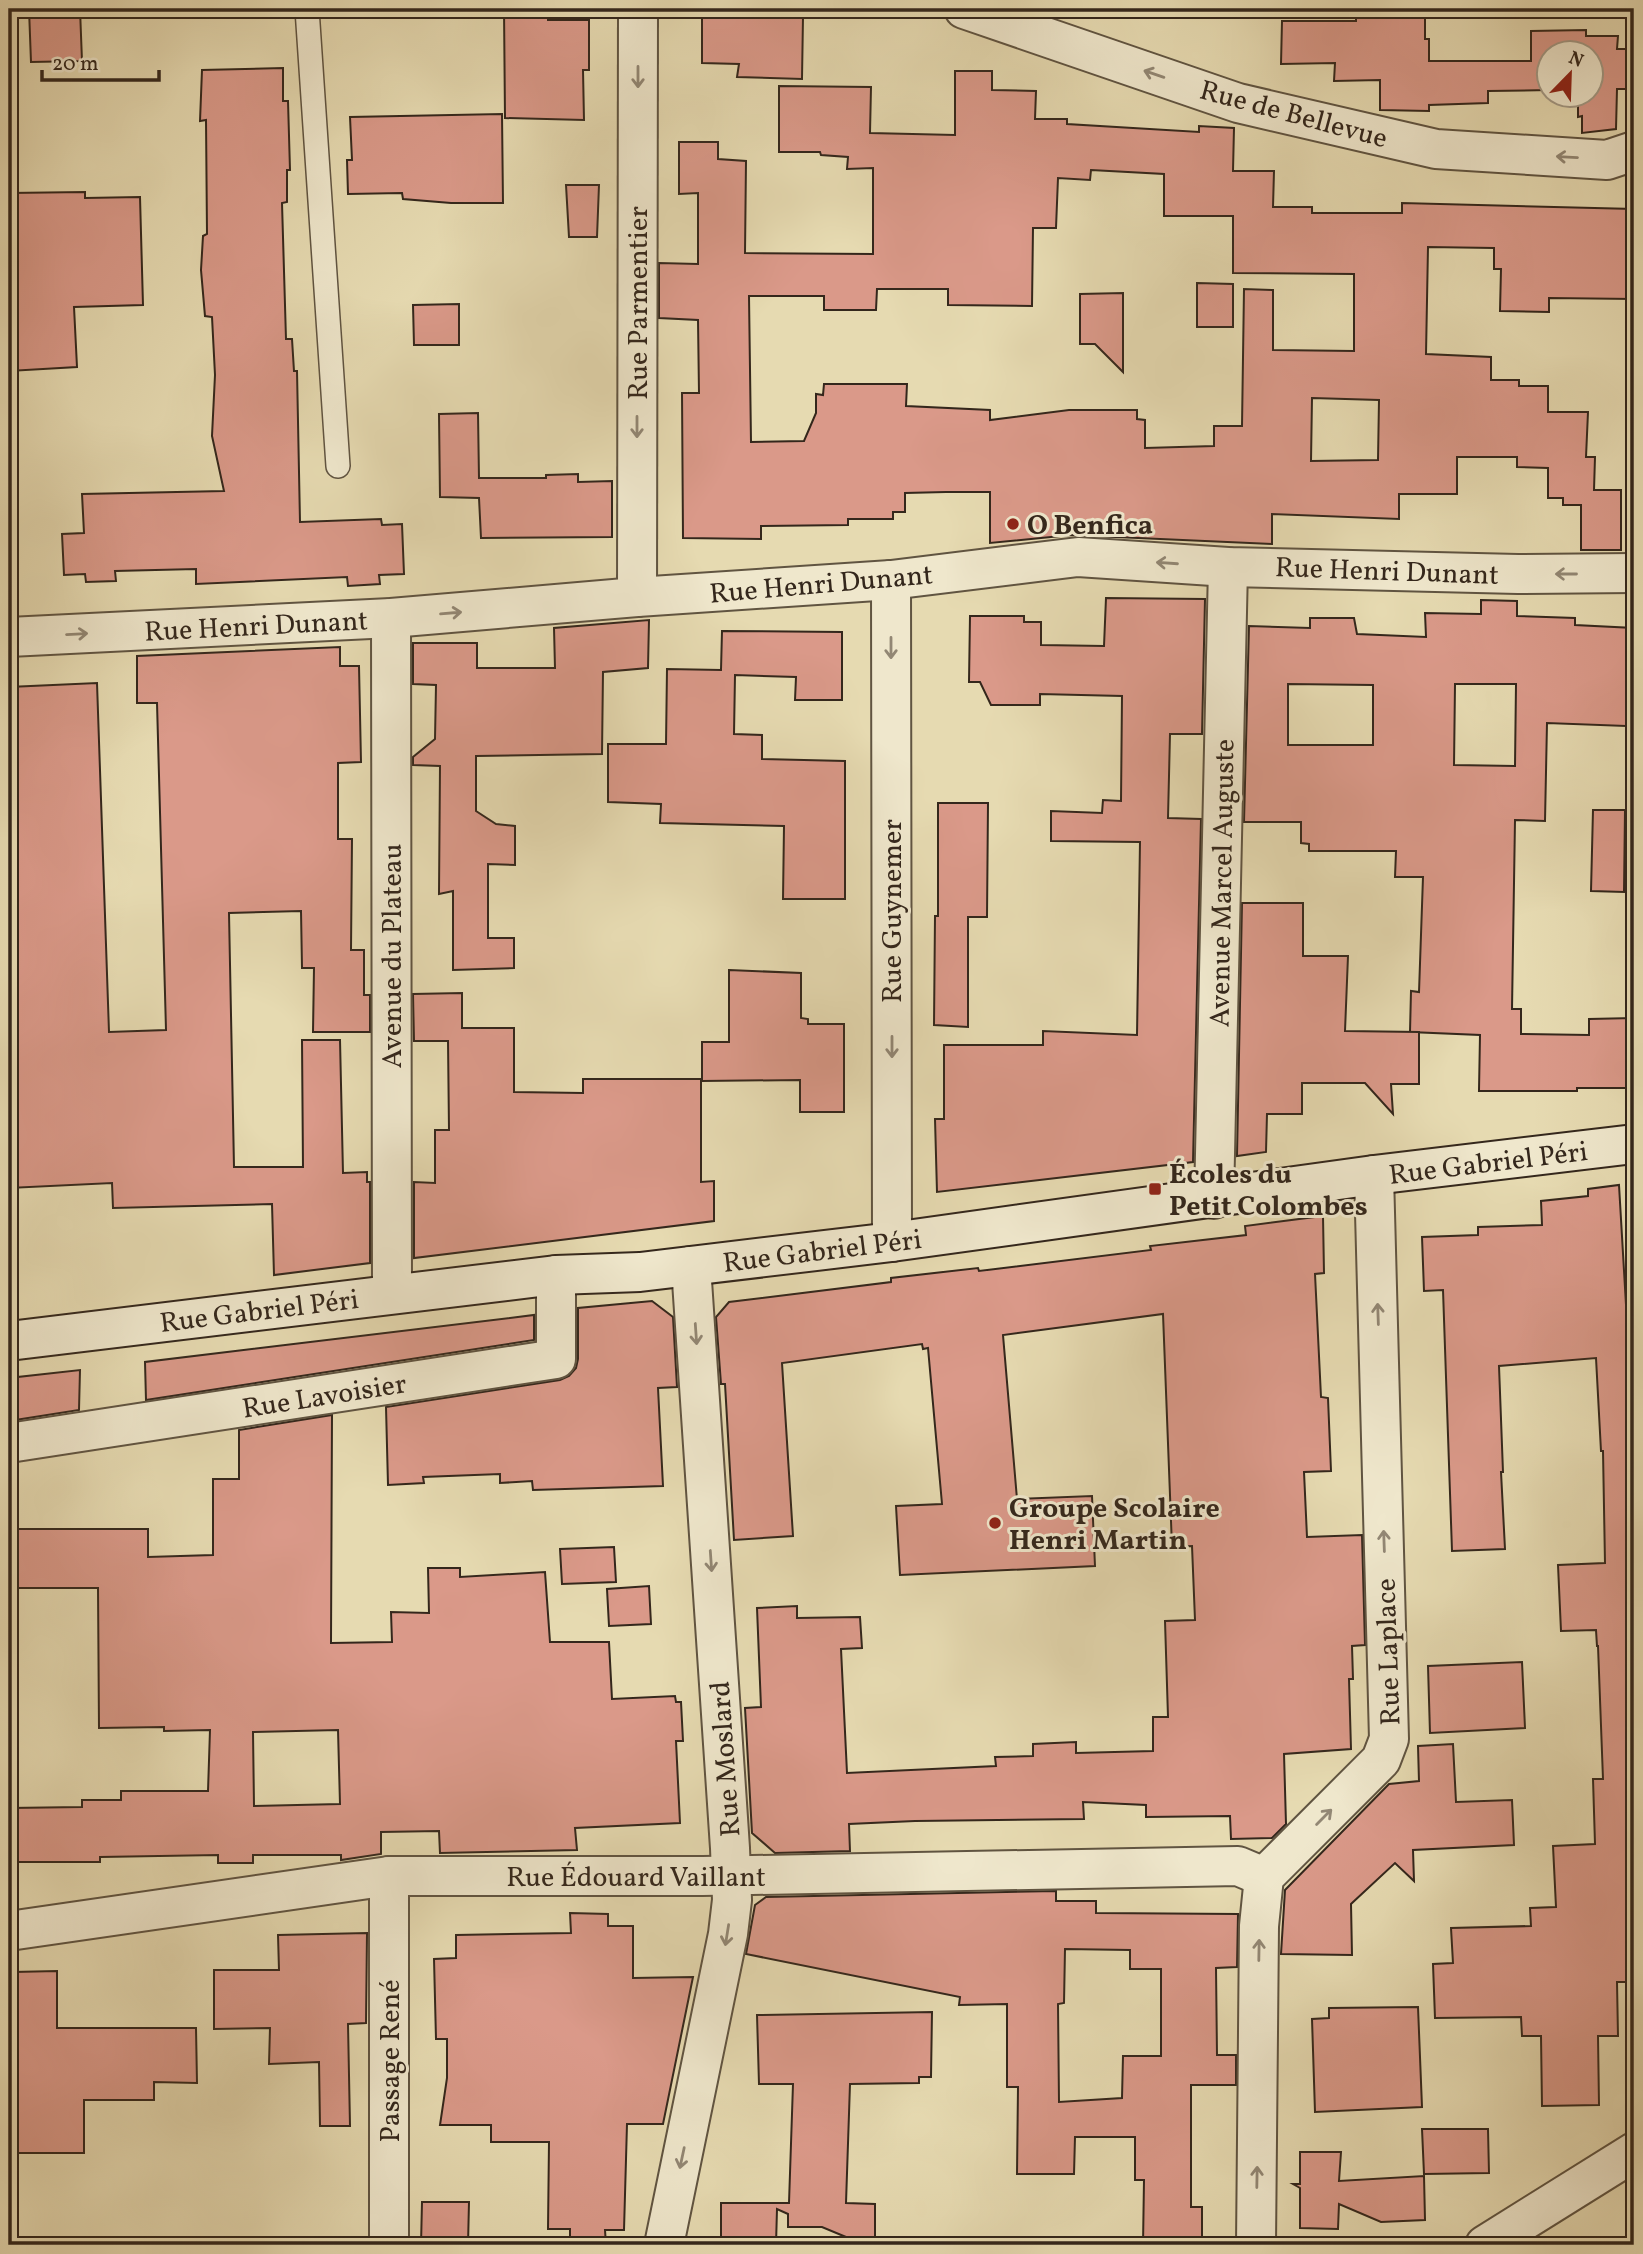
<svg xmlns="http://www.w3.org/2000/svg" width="1643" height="2254" font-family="Vollkorn,serif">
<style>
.building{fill:#da9989;stroke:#34271c;stroke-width:2;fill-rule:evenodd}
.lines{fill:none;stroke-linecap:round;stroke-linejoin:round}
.lane-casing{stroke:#605441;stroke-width:26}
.street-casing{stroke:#605441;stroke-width:42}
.secondary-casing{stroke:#34271c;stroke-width:42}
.lane{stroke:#efe7cc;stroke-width:23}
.street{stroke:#efe7cc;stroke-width:38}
.secondary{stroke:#efe7cc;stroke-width:38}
.oneway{stroke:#928774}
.poi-dot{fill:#8f2418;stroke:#efe7cc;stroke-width:2.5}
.labels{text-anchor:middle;stroke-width:6;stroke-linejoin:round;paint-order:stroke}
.street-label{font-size:28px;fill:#34271c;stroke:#efe7cc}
.poi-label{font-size:28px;font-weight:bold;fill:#34271c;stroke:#efe7cc;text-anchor:start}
</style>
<rect width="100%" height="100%" fill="#e6dab1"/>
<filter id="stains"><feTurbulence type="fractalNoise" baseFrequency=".00286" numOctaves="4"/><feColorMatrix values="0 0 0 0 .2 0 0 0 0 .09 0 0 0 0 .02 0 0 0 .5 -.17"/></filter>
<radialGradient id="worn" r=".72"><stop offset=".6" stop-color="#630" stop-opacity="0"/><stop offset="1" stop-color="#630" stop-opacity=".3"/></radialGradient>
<!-- building -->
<g class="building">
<polygon points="29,9 80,9 82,61 31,62"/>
<polygon points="504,9 548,9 548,20 589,20 589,70 583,70 584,120 505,118"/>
<polygon points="702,9 773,9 773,16 803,17 802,79 737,77 739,64 702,63"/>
<polygon points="1356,9 1425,9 1425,39 1429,39 1429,61 1531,61 1531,31 1586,30 1586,36 1618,36 1617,49 1634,49 1634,89 1617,89 1616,129 1582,133 1582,116 1578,117 1578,94 1591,94 1591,52 1549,52 1549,90 1488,91 1488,103 1429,105 1429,111 1380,110 1380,80 1334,81 1335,63 1281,64 1282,21 1356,21"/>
<polygon points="283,68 283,101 288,101 290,170 287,170 287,202 282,203 286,339 292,339 294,371 297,371 300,522 381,519 382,525 402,524 404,574 379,575 380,584 348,586 347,577 196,584 196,569 115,571 116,581 86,582 85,574 64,575 62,534 84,533 82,494 224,491 212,436 215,375 212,317 205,316 201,270 203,236 207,234 206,120 200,121 202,70"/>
<path d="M955,71H992V90L1036,91L1035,119H1067V124L1199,132V126L1234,128L1233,171H1274L1273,207H1312V213H1402V203L1634,209V299L1549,298V312L1500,311L1501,269H1494V248L1428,247L1426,354L1491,357V380H1519V386H1548V412H1588L1586,457H1595L1594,490H1621V550H1581V505H1563V498H1548V468L1517,467V457H1457V494H1399V519L1272,514V544L1071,535L990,543V492H946L905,493V512H893V519H848V525L761,526V539L683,538L682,393H699L698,320L659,318V263L698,264V193L679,194V142H718V159L746,161L745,253L873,254V168L847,169L848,157L821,155L820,152H779V86L871,87L870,133L955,135ZM1091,170L1164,174V216H1233V273L1354,274V351L1273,350V290L1244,289L1242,426H1214V446L1145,448V420L1137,419V410H1069L990,420V410L906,406L907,384H824L823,395L816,394V413L804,441L751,442L749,296H824V310H876L877,289H948V305L1032,306L1033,228H1056L1058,178L1090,180ZM1312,398L1379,400L1378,460L1311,461Z"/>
<polygon points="502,114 503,203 451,203 403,199 402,193 348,194 347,160 352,160 350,117"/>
<polygon points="566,185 599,185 597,237 569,237"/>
<polygon points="85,192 85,198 140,197 143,305 74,307 77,367 9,371 9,193"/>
<polygon points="1197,283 1233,284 1233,327 1197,327"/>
<polygon points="1123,293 1123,372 1095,344 1080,344 1080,294"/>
<polygon points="459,304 459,345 414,345 413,305"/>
<polygon points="478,413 479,478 546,478 546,475 578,474 578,482 612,481 612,537 481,538 479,498 440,497 439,414"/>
<polygon points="1106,598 1205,599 1202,734 1170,734 1168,818 1201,819 1193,1162 937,1192 935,1119 944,1119 944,1045 1043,1045 1043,1031 1137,1035 1140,842 1051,841 1051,811 1102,813 1103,800 1121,801 1122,696 1040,694 1040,705 991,705 980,682 969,682 970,616 1024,616 1024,622 1041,622 1041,645 1104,646"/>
<path d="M1481,600L1517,601V616L1575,618V625L1634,628V698H1627L1626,726L1547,723L1545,821L1515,820L1512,1009H1521V1034L1589,1035V1019L1634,1018V1088H1577V1091H1479L1480,1035L1410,1032L1411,991L1419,992L1423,877H1395L1396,851H1309V844L1301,843V822H1244L1249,626L1310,628V618H1354L1357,634L1426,637L1425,613L1481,614ZM1288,684L1373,685V745H1288ZM1455,684H1516L1515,766L1454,765Z"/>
<polygon points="649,620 648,668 603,672 602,754 476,756 476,811 496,824 515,826 515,865 488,864 488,938 514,938 514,968 453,970 453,891 439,894 440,766 413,765 413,757 435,739 436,685 413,684 413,643 477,643 477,668 555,668 554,628"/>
<polygon points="722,631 842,632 842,700 795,700 796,677 735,675 734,734 762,735 762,759 845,761 845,899 783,899 784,826 660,823 661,804 608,802 608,744 666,744 667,669 721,670"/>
<polygon points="340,647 340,666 359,666 361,762 338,763 338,839 352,839 351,950 364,950 364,995 370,995 370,1032 313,1032 314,968 302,968 301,911 229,913 234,1167 303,1167 302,1040 340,1040 343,1173 367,1172 367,1182 370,1182 370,1263 274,1275 272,1204 113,1208 112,1183 9,1188 9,993 18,993 9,758 9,687 97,683 109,1032 166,1030 157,703 137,703 137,656"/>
<polygon points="938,803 988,803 987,917 968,917 968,1027 934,1025 935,916 938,916"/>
<polygon points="1593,810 1625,810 1624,892 1591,891"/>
<polygon points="1242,903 1303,903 1303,956 1348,956 1345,1031 1419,1032 1419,1084 1391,1084 1393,1114 1365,1083 1302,1083 1302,1114 1267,1114 1266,1152 1237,1156"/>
<polygon points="729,970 801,973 801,1018 808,1019 808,1024 844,1024 844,1112 800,1112 800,1080 702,1081 702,1042 729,1042"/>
<polygon points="462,993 462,1028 514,1028 514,1092 583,1093 583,1079 701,1079 701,1182 714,1181 714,1221 414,1258 414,1182 435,1183 435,1130 449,1130 448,1041 414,1041 413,994"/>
<polygon points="1619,1185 1627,1322 1634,1322 1634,1627 1632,1627 1634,1702 1634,1982 1617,1982 1618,2036 1598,2036 1599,2105 1542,2106 1541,2036 1522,2036 1521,2017 1435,2018 1433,1964 1453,1963 1451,1928 1531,1926 1530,1908 1556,1907 1553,1846 1595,1844 1593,1779 1603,1779 1598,1646 1597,1646 1596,1630 1561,1631 1558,1565 1605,1563 1603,1451 1601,1451 1596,1358 1499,1366 1503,1472 1501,1472 1505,1549 1452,1551 1443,1290 1424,1291 1422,1237 1478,1235 1478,1227 1542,1225 1541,1201 1588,1196 1588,1189"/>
<polygon points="1323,1216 1324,1273 1315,1274 1321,1397 1328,1398 1331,1471 1304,1472 1307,1537 1362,1535 1365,1645 1352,1646 1353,1679 1349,1679 1351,1749 1284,1754 1286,1824 1272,1838 1231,1839 1230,1816 1146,1817 1146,1805 1083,1802 1084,1819 915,1821 849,1824 850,1851 775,1853 752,1833 745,1708 761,1707 757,1608 797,1606 797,1618 860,1617 862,1648 841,1649 847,1773 996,1766 995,1757 1033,1756 1033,1744 1076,1742 1076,1753 1153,1751 1153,1717 1168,1717 1165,1621 1195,1620 1192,1546 1172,1547 1163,1314 1003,1335 1017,1499 1092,1496 1095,1566 900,1575 896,1506 942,1504 928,1348 923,1349 922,1344 782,1363 793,1536 734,1540 725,1384 721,1384 716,1317 729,1302 891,1282 891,1278 978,1268 979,1271 1151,1250 1150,1246 1246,1235 1245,1226"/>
<polygon points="652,1301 673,1317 677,1387 658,1388 663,1486 533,1490 532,1481 500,1483 500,1474 423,1477 424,1483 388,1485 386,1407 560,1380 569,1376 576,1368 578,1359 578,1308"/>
<polygon points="534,1315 534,1340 146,1400 145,1362"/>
<polygon points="80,1370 79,1410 9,1421 9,1378"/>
<path d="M332,1415L331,1643L392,1642L391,1612L429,1613L428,1568H460V1577L545,1572L550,1642H609L612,1699L675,1696L676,1702H681L683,1741H676L680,1823L575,1828L577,1850L440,1853L439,1831L381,1832V1854L341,1860V1855H253V1863H218V1855L100,1857V1862H9V1808L82,1807V1800H121V1791H208L210,1730L164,1731V1727L99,1728L98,1588H9V1529H148V1557L213,1555V1479H239V1430ZM338,1730L340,1804L254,1806L253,1732Z"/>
<polygon points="614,1547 616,1582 562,1584 560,1549"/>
<polygon points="649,1586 651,1624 609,1626 607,1589"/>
<polygon points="1522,1662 1525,1728 1430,1733 1428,1666"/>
<polygon points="1453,1744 1456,1802 1512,1800 1514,1845 1413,1850 1414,1881 1395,1863 1351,1904 1352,1955 1281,1954 1285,1890 1389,1784 1419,1781 1418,1746"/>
<path d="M1056,1891V1901H1096V1913L1238,1914L1237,1967L1216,1968L1217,2055H1236V2085H1191V2207H1202V2245H1143L1144,2180H1135V2137H1075L1074,2174H1017L1018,2087H1007V2004L959,2005L960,1997L746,1954L755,1905L766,1897ZM1065,1949L1130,1950V1969H1161V2056H1123L1122,2098L1059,2102L1058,2004L1064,2003Z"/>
<polygon points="570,1913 608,1914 608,1926 633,1926 633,1978 693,1977 663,2124 627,2124 624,2230 605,2230 606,2245 570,2245 570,2229 548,2229 549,2142 491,2142 491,2125 440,2125 447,2078 447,2039 436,2039 434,1959 456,1958 456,1935 571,1933"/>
<polygon points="367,1933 366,2023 348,2024 350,2126 320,2126 319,2062 269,2064 270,2028 214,2029 214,1970 279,1970 278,1935"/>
<polygon points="57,1971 57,2028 196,2028 197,2083 154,2082 154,2100 84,2100 84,2153 13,2153 13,1972"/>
<polygon points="1418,2007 1422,2107 1315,2112 1312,2019 1329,2018 1329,2008"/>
<polygon points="932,2012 931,2077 919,2077 919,2083 850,2084 846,2203 875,2204 875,2245 846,2245 846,2237 822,2227 788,2227 788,2214 777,2209 776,2245 721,2245 721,2203 789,2203 793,2084 759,2084 757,2015"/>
<polygon points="1422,2129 1488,2129 1489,2173 1424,2174"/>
<polygon points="1300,2152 1341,2152 1339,2181 1424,2176 1425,2220 1381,2222 1339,2204 1338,2229 1300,2228 1300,2188 1293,2184 1300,2184"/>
<polygon points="422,2202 469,2202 468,2245 421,2245"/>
</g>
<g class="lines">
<defs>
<polyline id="lane" points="307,9 338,466"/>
<g id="street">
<polyline points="964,9 1238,103 1436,149 1607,160 1634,151"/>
<polyline points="891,580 892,1242"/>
<polyline points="637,597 638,9"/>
<polyline points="391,618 392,1293"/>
<polyline points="9,637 391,618 637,597 891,580 1078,557 1228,567 1518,574 1634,573"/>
<polyline points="1214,1199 1228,567"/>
<polyline points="9,1443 556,1359 556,1275"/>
<polyline points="389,1876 389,2245"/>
<polyline points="9,1931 389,1876 703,1876 1238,1866 1264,1877"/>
<polyline points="664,2245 728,1934 732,1900 730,1848 691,1266"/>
<polyline points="1256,2245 1259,1926 1264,1877 1381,1760 1389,1739 1374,1175"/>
<polyline points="1485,2245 1634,2152"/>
</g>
<polyline id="secondary" points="9,1341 556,1275 640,1272 892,1242 1374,1175 1634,1144"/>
</defs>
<!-- lane casing -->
<use href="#lane" class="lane-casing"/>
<!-- street casing -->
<use href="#street" class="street-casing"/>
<!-- secondary casing -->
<use href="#secondary" class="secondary-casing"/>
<!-- lane -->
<use href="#lane" class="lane"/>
<!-- street -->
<use href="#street" class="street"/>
<!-- secondary -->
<use href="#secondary" class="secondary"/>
</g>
<!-- one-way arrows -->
<defs><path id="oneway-shaft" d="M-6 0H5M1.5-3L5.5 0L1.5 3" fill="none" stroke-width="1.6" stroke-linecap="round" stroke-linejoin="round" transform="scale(1.75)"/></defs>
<g class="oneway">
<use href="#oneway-shaft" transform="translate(1154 74) rotate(-161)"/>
<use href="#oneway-shaft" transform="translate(638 77) rotate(90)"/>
<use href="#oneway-shaft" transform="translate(1567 157) rotate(-177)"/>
<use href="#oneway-shaft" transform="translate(637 427) rotate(90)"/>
<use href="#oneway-shaft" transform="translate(1167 563) rotate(-176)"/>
<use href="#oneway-shaft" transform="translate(1566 574) rotate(180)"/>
<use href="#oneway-shaft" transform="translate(451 613) rotate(-5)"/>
<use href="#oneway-shaft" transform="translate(77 634) rotate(-3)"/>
<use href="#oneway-shaft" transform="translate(891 648) rotate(90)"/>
<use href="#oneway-shaft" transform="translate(892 1047) rotate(90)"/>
<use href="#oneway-shaft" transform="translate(1378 1314) rotate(-92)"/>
<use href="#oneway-shaft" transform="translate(696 1334) rotate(86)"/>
<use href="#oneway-shaft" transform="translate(1384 1541) rotate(-92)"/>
<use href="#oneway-shaft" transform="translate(711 1561) rotate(86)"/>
<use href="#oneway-shaft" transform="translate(1324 1817) rotate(-45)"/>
<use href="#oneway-shaft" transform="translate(727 1935) rotate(99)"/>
<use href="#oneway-shaft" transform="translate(1259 1950) rotate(-89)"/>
<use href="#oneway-shaft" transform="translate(682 2158) rotate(102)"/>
<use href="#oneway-shaft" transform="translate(1257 2177) rotate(-89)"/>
</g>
<!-- markers -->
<g class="poi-dot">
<circle cx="1013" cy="524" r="7"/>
<rect x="1148" y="1182" width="14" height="14" rx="3.5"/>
<circle cx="995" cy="1523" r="7"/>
</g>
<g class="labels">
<!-- street labels -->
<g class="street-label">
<text transform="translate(1294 113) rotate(15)" y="10">Rue de Bellevue</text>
<text transform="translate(637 303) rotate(-90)" y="10">Rue Parmentier</text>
<text transform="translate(1387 570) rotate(2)" y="10">Rue Henri Dunant</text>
<text transform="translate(821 583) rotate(-5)" y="10">Rue Henri Dunant</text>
<text transform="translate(256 625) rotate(-3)" y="10">Rue Henri Dunant</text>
<text transform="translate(1221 883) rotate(-89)" y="10">Avenue Marcel Auguste</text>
<text transform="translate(891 911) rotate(-90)" y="10">Rue Guynemer</text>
<text transform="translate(391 956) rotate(-90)" y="10">Avenue du Plateau</text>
<text transform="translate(1488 1162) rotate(-7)" y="10">Rue Gabriel Péri</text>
<text transform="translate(822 1250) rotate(-7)" y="10">Rue Gabriel Péri</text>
<text transform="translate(259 1310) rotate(-7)" y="10">Rue Gabriel Péri</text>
<text transform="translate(324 1395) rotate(-9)" y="10">Rue Lavoisier</text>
<text transform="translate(1387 1652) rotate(-92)" y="10">Rue Laplace</text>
<text transform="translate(724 1759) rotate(-94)" y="10">Rue Moslard</text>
<text x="636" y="1886">Rue Édouard Vaillant</text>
<text transform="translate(389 2061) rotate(-90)" y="10">Passage René</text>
</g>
<!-- poi labels -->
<g class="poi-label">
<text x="1027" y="534">O Benfica</text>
<text x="1169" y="1183">Écoles du<tspan x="1169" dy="32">Petit Colombes</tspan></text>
<text x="1009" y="1517">Groupe Scolaire<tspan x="1009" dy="32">Henri Martin</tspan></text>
</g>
</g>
<!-- margin -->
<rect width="1643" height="2254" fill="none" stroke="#e6dab1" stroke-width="35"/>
<rect x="10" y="10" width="1622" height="2233" fill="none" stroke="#34271c" stroke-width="3.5"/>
<rect x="18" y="18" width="1608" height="2219" fill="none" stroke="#34271c" stroke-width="2"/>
<!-- north arrow -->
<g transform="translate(1570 74) rotate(23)"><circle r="33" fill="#efe7cc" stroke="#a49a86" stroke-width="2"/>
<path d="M0-5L12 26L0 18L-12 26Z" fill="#8f2418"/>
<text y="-10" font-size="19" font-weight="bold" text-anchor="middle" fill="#34271c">N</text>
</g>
<!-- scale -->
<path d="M42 70v10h117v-10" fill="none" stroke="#34271c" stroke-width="3.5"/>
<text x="52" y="70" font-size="21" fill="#34271c" stroke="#efe7cc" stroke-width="5" paint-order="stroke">20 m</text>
<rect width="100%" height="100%" filter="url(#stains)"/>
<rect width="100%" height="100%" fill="url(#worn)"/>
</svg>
